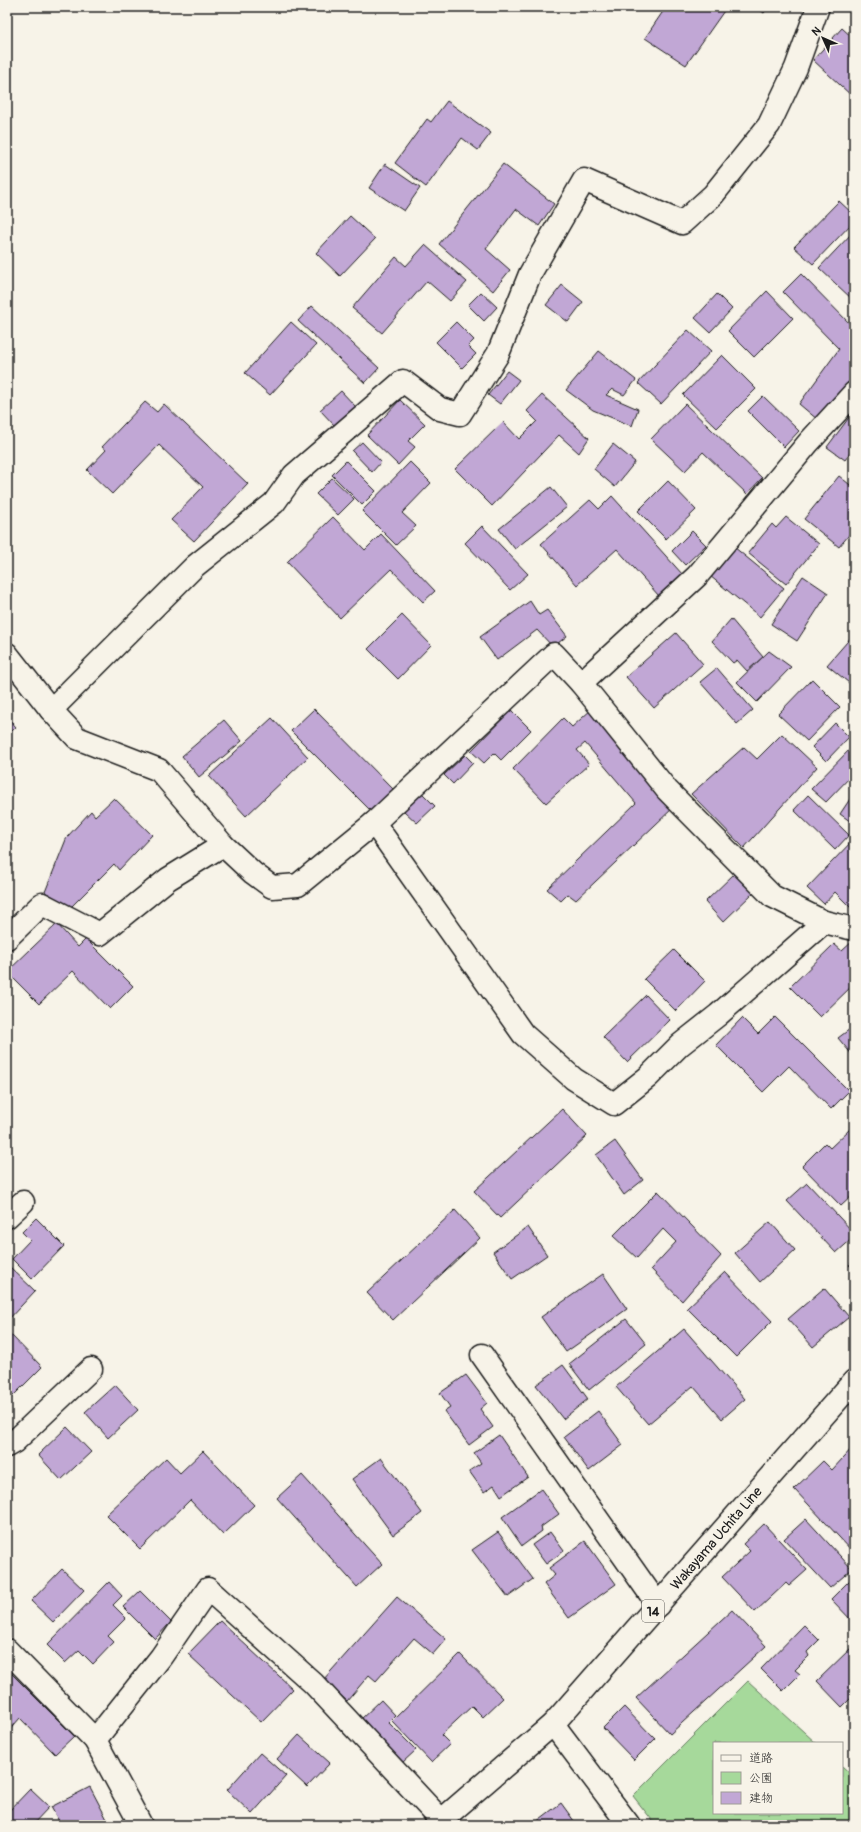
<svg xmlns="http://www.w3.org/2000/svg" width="861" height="1832" font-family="Pangolin,'Klee One',sans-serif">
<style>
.green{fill:#a6d99b;stroke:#617a5c}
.building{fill:#c1a7d5;stroke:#1c1c1c}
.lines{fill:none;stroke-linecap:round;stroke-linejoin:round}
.minor-casing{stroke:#1c1c1c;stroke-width:25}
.major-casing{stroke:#1c1c1c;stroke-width:25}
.minor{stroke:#f7f3e8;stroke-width:22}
.major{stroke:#f7f3e8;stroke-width:22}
.labels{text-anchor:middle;stroke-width:3;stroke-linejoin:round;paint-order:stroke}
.shield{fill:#f7f3e8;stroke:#5e5c59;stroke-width:1}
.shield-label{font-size:13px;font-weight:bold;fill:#1c1c1c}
.street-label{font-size:14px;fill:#1c1c1c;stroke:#f7f3e8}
</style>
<rect width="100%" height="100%" fill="#f7f3e8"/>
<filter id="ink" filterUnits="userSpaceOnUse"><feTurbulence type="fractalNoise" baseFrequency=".025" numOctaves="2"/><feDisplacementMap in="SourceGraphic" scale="8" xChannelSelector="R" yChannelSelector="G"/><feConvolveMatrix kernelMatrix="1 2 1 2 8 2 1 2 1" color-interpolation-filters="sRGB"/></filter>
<g filter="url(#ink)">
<!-- green -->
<polygon class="green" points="748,1681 816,1743 714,1743 714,1813 842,1813 842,1766 854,1777 854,1825 656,1825 633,1796"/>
<!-- building -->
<g class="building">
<polygon points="666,7 726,8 686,65 645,38"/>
<polygon points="756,7 768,7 764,13"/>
<polygon points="842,28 854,39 854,98 813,60"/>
<polygon points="447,101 491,133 478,150 462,138 426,187 395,163 427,119 431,122"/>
<polygon points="385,164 420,188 404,211 369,188"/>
<polygon points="503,164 554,204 539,226 516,209 486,249 510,270 493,291 439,244"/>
<polygon points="839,201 854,215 854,221 813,264 794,247"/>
<polygon points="350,216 375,239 340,276 316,253"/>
<polygon points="854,231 854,299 853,300 819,268"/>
<polygon points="425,245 467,282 450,301 427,281 382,333 352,308 396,257 406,266"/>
<polygon points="801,274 854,328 854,376 818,420 799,404 839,349 783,292"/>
<polygon points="562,285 583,302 568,322 546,305"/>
<polygon points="767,291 793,318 754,357 728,331"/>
<polygon points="481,292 497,307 484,321 468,305"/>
<polygon points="717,294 732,309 710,332 695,318"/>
<polygon points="312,306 379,368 365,383 298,321"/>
<polygon points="291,322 316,345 270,395 245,373"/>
<polygon points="456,322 474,340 468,346 476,354 462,368 436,342"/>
<polygon points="688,330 711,351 661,404 638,383"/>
<polygon points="599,351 636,380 624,395 612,389 606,395 638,409 632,426 593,410 566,390"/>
<polygon points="722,355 756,389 717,428 683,395"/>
<polygon points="507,371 519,380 500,404 488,395"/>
<polygon points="341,391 356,407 335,426 320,410"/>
<polygon points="542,395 589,438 579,453 559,435 492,506 455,469 503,422 519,439 537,421 527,411"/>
<polygon points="763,396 799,431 784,447 748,411"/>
<polygon points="400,400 425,424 408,441 415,447 398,465 367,435"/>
<polygon points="145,402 157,412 164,404 248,484 194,541 171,520 203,487 159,445 112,494 87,470 106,450 102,447"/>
<polygon points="685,404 762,478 747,494 703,452 685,471 651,439"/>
<polygon points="854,411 854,448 845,460 827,447"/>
<polygon points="362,442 381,462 372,472 352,451"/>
<polygon points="613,444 635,462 615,487 594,469"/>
<polygon points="346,461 376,491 362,505 332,475"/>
<polygon points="410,462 431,483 402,513 416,526 396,545 362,511"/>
<polygon points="839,476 854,488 854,529 839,547 804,519"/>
<polygon points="332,478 354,499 338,515 316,494"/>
<polygon points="668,481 696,510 666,539 638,511"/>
<polygon points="551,487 567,507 515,549 499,529"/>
<polygon points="612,496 683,575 659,596 617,549 577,585 541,544 590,500 599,509"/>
<polygon points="333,517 365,550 381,534 435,591 423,602 391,569 340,618 287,562"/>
<polygon points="786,517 819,544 786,584 748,553 772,524 776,528"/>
<polygon points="482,526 528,574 510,590 465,543"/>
<polygon points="692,531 706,545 685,565 672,551"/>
<polygon points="734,547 784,588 760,617 710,576"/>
<polygon points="803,576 828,593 797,641 771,624"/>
<polygon points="530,601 539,615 547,610 567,636 553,647 537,630 497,660 480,637"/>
<polygon points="402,615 431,645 398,679 368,649"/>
<polygon points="731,619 763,657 747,671 737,660 733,663 712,641"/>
<polygon points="676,633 703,664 654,708 626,677"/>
<polygon points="854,634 854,687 827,665"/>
<polygon points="769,651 791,667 757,702 737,682"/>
<polygon points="717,668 753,710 737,724 700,682"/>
<polygon points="812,679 840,707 807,741 778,714"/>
<polygon points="314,709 393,789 371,811 291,731"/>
<polygon points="592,709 674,807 576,900 568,894 561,901 547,889 636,803 585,743 577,750 589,764 546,803 513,769 563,718 572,727"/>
<polygon points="511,710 531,730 501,760 494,753 484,763 471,751"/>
<polygon points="7,717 16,727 7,736"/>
<polygon points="272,718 308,757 246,816 209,776"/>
<polygon points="224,720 242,741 199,777 182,756"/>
<polygon points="835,723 849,737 826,761 812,747"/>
<polygon points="782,734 817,767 744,848 691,794 744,747 757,759"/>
<polygon points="854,745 854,773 826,802 811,789"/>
<polygon points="465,755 473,763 453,784 444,775"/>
<polygon points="422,793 435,806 417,823 404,811"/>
<polygon points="854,793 854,824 840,814"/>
<polygon points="808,795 849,835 835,850 794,810"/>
<polygon points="114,798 152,835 119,870 114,864 71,907 45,892 67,837 91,811 95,816"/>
<polygon points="854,839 854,911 835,892 824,904 807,888"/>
<polygon points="735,873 754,892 723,922 705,902"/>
<polygon points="57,924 78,947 86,939 133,986 110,1009 73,971 39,1004 7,972"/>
<polygon points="854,940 854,984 820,1017 790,987 834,944 842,951"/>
<polygon points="674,950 705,981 676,1011 644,979"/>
<polygon points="646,995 670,1020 627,1062 603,1037"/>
<polygon points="775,1017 849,1091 831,1109 789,1066 763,1092 716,1045 742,1018 758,1034"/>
<polygon points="854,1026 854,1057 838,1038"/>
<polygon points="562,1109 587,1136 500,1218 474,1191"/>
<polygon points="850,1129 854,1133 854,1194 841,1206 802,1166 825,1143 830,1148"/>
<polygon points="615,1141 643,1180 624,1195 596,1155"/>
<polygon points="807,1183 854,1233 854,1237 836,1253 787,1201"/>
<polygon points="658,1191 721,1256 682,1301 651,1269 676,1242 663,1229 637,1258 613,1236"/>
<polygon points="455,1210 480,1238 393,1320 367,1293"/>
<polygon points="36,1218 64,1246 32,1279 12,1259 30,1240 22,1232"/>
<polygon points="770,1222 795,1250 760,1282 735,1253"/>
<polygon points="528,1227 547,1255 512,1279 493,1252"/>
<polygon points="854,1260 854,1270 849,1265"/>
<polygon points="10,1267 35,1291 7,1321 7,1269"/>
<polygon points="725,1272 772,1321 736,1357 687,1308"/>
<polygon points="603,1274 627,1309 566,1352 541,1317"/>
<polygon points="824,1288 849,1317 813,1347 788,1319"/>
<polygon points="626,1319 646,1344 589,1390 569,1364"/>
<polygon points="684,1329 745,1399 722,1419 693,1386 648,1424 616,1387"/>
<polygon points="11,1335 42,1367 7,1402 7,1339"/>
<polygon points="563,1365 588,1399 563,1419 536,1385"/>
<polygon points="466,1375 487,1403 480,1409 493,1427 469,1445 444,1411 450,1407 440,1393"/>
<polygon points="115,1385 138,1410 108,1438 85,1412"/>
<polygon points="598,1411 623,1445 589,1471 564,1437"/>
<polygon points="67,1427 91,1452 61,1480 38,1455"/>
<polygon points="499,1435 528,1477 501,1496 494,1485 484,1492 469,1471 481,1463 474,1453"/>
<polygon points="854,1446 854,1553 794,1489 823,1461 832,1470"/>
<polygon points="203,1451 254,1505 223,1535 190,1500 140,1549 106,1515 166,1458 180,1473"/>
<polygon points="381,1458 422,1513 393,1535 352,1479"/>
<polygon points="302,1475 382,1564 357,1587 277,1498"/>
<polygon points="541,1489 559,1514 541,1527 542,1531 522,1546 502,1517"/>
<polygon points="806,1519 852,1569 830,1588 784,1539"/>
<polygon points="764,1524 807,1570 789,1586 786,1583 755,1612 722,1577 750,1551 743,1544"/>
<polygon points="498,1532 533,1579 508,1597 472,1550"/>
<polygon points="550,1532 564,1551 546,1564 532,1545"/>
<polygon points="585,1541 616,1584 569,1618 544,1584 555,1575 549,1568"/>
<polygon points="62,1569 84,1590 53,1622 31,1601"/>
<polygon points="854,1576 854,1623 831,1599"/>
<polygon points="109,1582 122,1596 113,1605 126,1618 108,1636 114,1642 93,1664 79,1650 65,1663 47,1645"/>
<polygon points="140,1591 171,1622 155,1639 123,1607"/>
<polygon points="397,1597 446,1639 433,1654 414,1638 376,1681 369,1675 347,1701 323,1680"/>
<polygon points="732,1610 766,1646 670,1734 636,1698"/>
<polygon points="220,1621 293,1689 261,1722 188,1654"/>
<polygon points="804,1625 819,1640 807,1652 809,1656 795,1670 800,1674 783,1691 761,1669"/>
<polygon points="852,1647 854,1649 854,1695 842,1707 817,1681"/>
<polygon points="460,1654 503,1698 483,1717 472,1706 441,1735 450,1744 431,1762 392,1721"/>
<polygon points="7,1669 74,1736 55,1754 20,1718 7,1733"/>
<polygon points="381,1700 395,1715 388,1722 416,1750 402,1763 360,1720"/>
<polygon points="624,1707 655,1739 634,1760 603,1728"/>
<polygon points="299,1735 330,1763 307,1787 277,1759"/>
<polygon points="260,1753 286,1776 252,1814 227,1790"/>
<polygon points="90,1787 110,1825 61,1825 51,1807"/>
<polygon points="30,1789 49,1807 32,1825 12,1825 7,1820 7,1813"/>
<polygon points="561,1803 577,1825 532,1825"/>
</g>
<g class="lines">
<defs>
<g id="minor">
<polyline points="7,654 51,710 77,738 159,770 223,845 253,873 272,887 298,885 374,823 554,654 581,683 667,790 772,896 824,922 854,929"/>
<polyline points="581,683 697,576 809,442 854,393"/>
<polyline points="51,710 195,566 274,503 294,475 403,381 440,409 460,414 498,354 530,274 584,180 682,223 713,195 769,125 796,68 818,7"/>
<polyline points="374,823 523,1034 574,1079 614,1104 648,1077 680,1045 718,1015 824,922"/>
<polyline points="7,938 42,904 100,934 168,879 223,845"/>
<polyline points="7,1217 23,1202"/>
<polyline points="482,1355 658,1605"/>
<polyline points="7,1446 14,1442 91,1369"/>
<polyline points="7,1650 95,1740 141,1825"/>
<polyline points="553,1724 629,1825"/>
<polyline points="95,1740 161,1657 208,1589 313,1683 441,1820"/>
</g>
<polyline id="major" points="436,1825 553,1724 854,1381"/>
</defs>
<!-- minor casing -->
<use href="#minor" class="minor-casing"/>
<!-- major casing -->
<use href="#major" class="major-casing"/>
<!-- minor -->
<use href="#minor" class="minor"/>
<!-- major -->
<use href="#major" class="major"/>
</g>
</g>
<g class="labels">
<!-- shield labels -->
<rect class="shield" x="642" y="1600" width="22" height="22" rx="3"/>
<g class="shield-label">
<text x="653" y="1616">14</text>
</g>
<!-- street labels -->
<g class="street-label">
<text transform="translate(716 1538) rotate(-49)" y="5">Wakayama Uchita Line</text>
</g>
</g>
<!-- margin -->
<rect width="861" height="1832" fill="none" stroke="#f7f3e8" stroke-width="24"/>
<rect x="12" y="12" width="837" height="1808" fill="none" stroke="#1c1c1c" stroke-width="1.5" filter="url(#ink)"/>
<!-- legend -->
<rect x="713" y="1742" width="130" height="72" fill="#f7f3e8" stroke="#9f9d96"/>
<rect x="721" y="1755" width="20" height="6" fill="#f7f3e8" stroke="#9f9d96"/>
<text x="749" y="1762" font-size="12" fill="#1c1c1c">道路</text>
<rect x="721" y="1772" width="20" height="12" fill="#a6d99b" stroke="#9f9d96"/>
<text x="749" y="1782" font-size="12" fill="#1c1c1c">公園</text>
<rect x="721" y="1792" width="20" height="12" fill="#c1a7d5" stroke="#9f9d96"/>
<text x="749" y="1802" font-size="12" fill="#1c1c1c">建物</text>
<!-- north arrow -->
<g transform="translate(823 38) rotate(315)" stroke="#f7f3e8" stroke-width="3" paint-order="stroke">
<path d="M0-3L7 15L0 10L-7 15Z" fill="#1c1c1c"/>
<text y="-6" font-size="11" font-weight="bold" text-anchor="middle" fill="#1c1c1c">N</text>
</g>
</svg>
